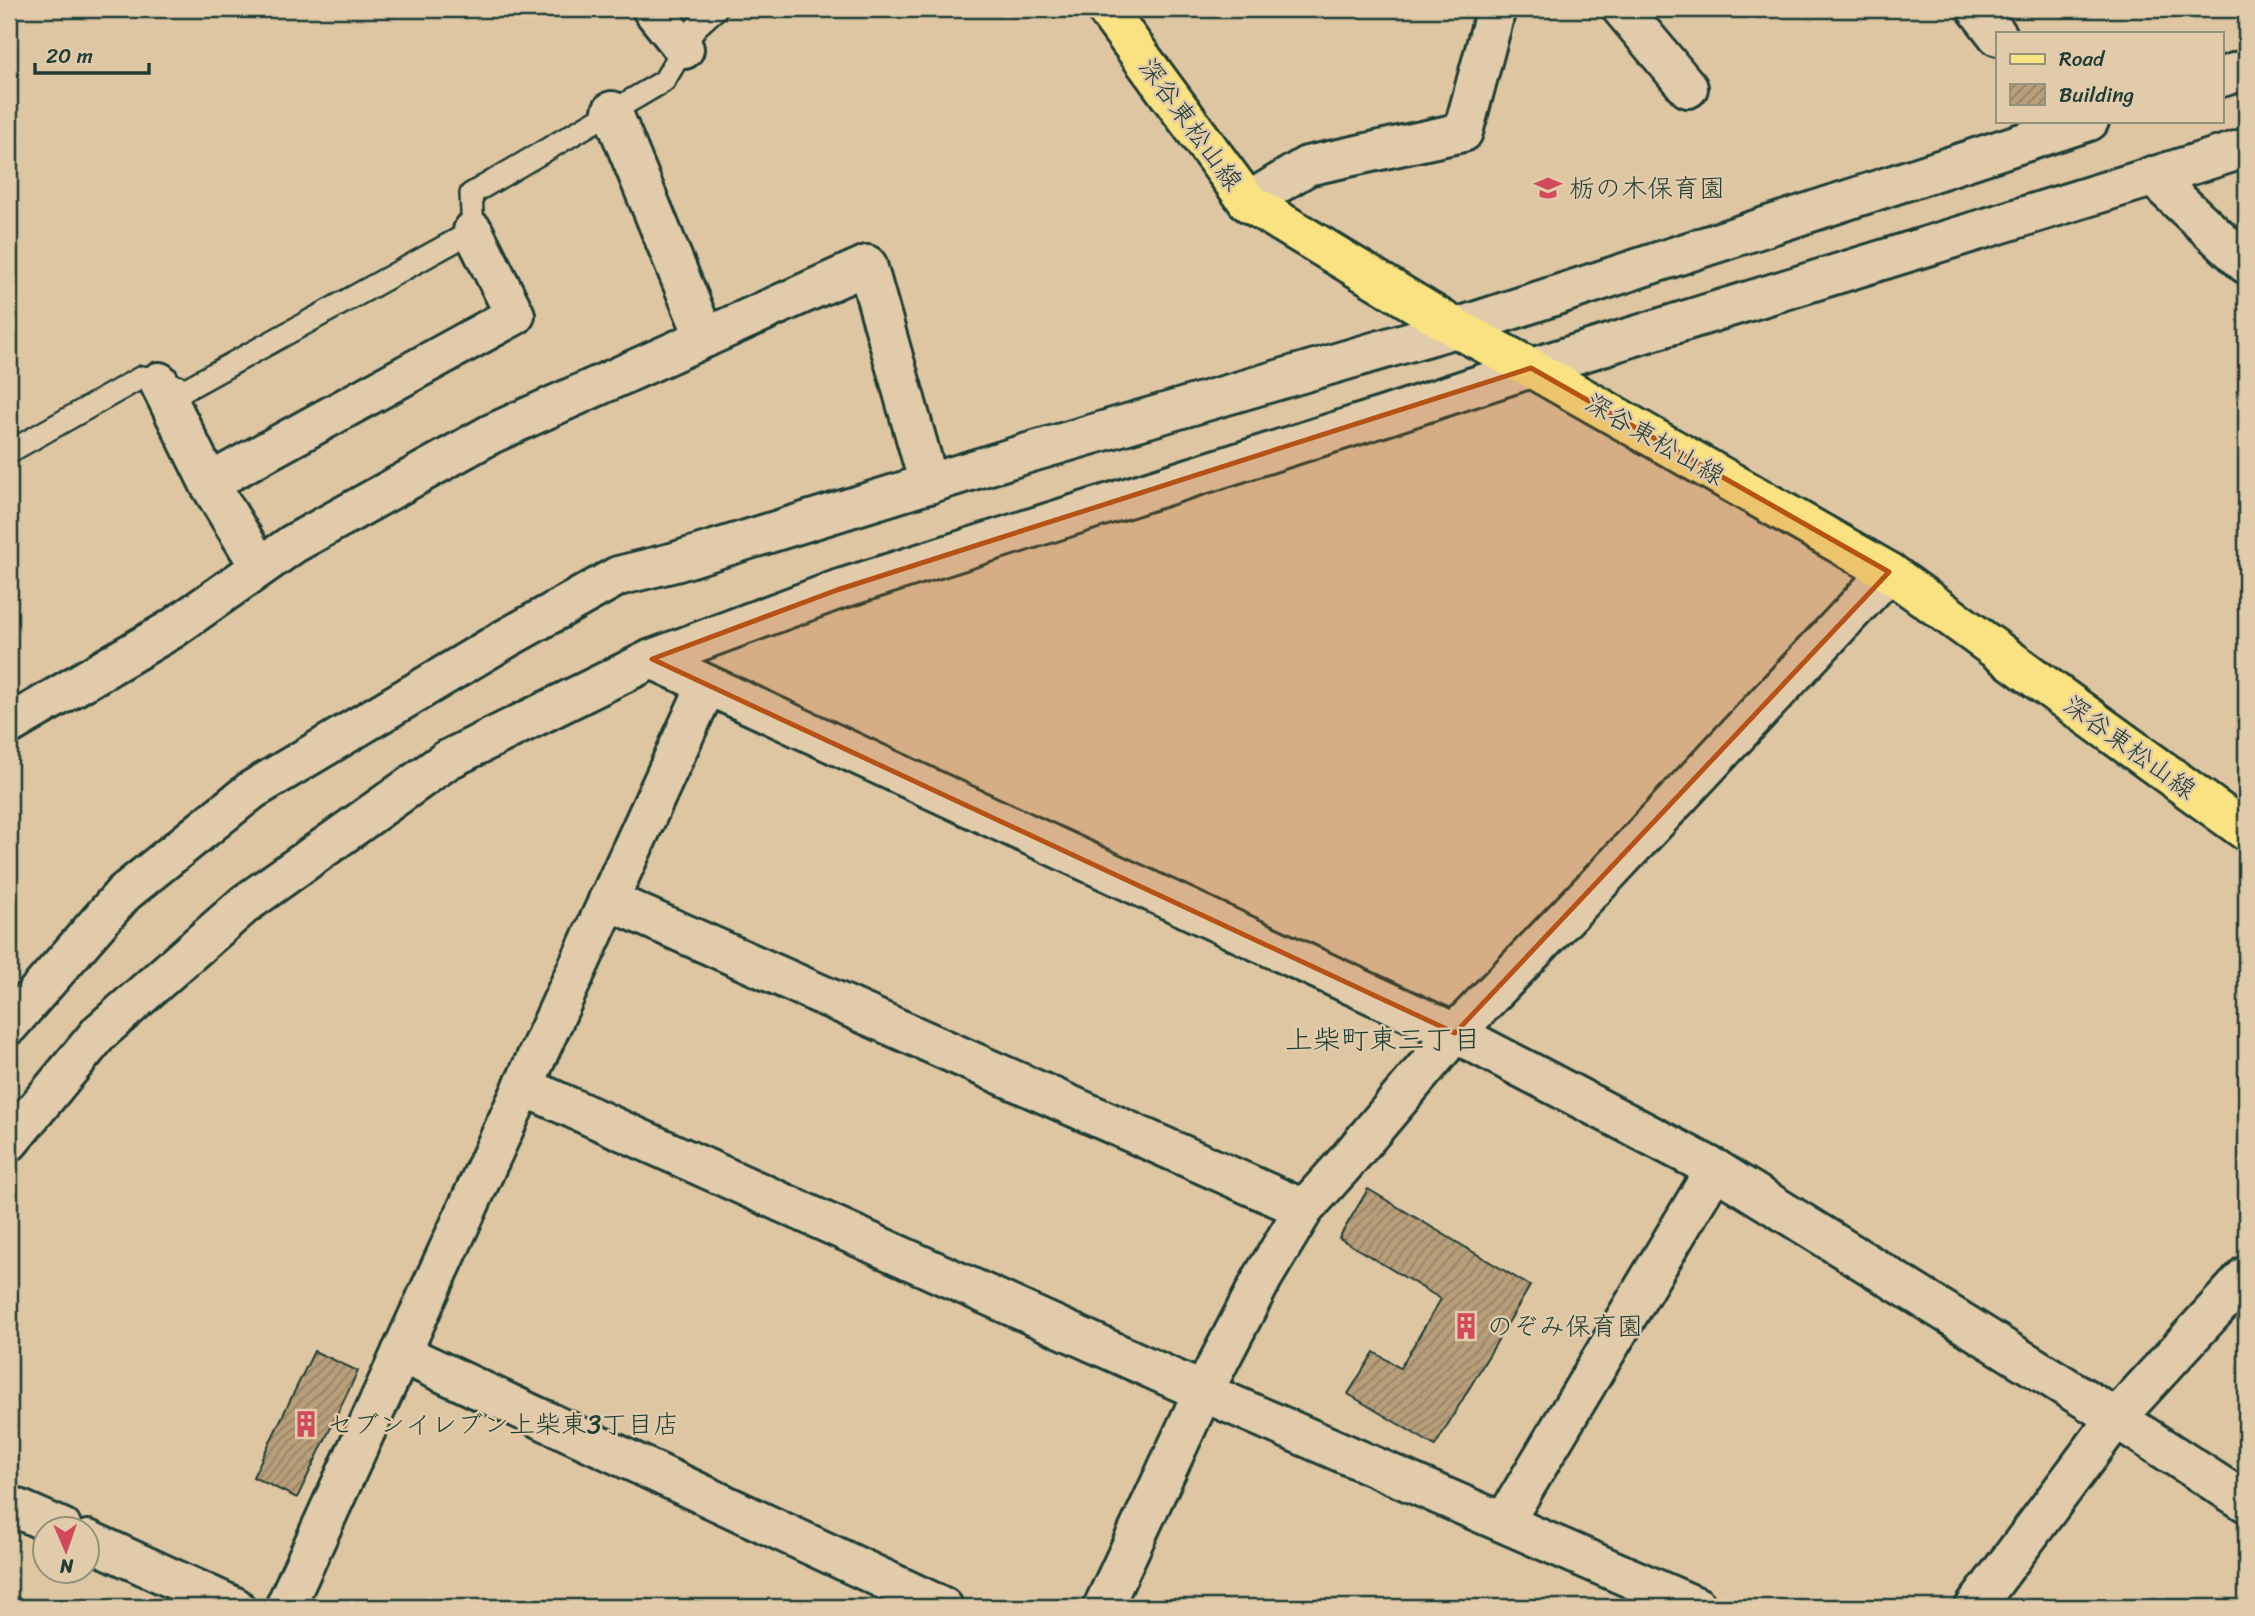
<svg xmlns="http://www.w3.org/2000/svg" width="2255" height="1616" font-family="Sriracha,'Klee One',sans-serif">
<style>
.building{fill:url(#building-hatch);stroke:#1f3d34;stroke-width:2}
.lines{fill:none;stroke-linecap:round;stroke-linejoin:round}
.service-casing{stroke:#1f3d34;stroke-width:26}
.minor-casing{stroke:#1f3d34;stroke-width:44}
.tertiary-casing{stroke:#1f3d34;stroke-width:44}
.primary-casing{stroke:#1f3d34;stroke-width:44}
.service{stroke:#e1cbaa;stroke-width:21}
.minor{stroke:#e1cbaa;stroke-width:38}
.tertiary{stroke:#e1cbaa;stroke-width:38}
.primary{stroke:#fae181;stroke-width:38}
.marked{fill:#b65216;fill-opacity:0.2;stroke:#b65216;stroke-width:5;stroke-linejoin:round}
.labels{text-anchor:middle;stroke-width:5;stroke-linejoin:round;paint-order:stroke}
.street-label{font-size:26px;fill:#1f3d34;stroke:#e1cbaa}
.poi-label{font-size:26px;fill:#1f3d34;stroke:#e1cbaa;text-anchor:start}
.neighbourhood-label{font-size:28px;fill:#1f3d34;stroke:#e1cbaa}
</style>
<defs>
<pattern id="building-hatch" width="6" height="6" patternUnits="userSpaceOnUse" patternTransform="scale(1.75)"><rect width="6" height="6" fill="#b89e7a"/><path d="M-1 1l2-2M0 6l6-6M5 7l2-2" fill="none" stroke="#958265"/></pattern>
</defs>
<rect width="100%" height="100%" fill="#dfc6a3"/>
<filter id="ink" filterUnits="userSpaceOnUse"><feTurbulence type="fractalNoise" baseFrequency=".0143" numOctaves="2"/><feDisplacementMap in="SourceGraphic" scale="14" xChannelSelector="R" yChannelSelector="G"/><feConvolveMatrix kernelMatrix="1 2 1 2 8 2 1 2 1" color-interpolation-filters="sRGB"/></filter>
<g filter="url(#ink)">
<!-- building -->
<g class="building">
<polygon points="1368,1189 1530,1286 1435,1446 1348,1394 1374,1352 1400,1368 1441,1299 1339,1238"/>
<polygon points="314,1351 358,1371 297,1498 253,1477"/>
</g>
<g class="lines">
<defs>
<polyline id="service" points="9,452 142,377 186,389 473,231 471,194 664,81 696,27 716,9"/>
<g id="minor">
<polyline points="652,9 684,49"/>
<polyline points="1622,9 1688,88"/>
<polyline points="1977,9 1998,36"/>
<polyline points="2222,77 2246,69"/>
<polyline points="612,111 705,338"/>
<polyline points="2152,176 2246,264"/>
<polyline points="1248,202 1307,166 1463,132 1496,9"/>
<polyline points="159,382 209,483 515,315 473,231"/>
<polyline points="209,483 260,567"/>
<polyline points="652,659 1455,1033 1715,1169 2116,1418 2246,1502"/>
<polyline points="9,725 172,629 293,544 491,434 867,265 929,484"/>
<polyline points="608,900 1304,1209"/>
<polyline points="9,1025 124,893 252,790 507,638 618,576 675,562 1028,453 1456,328 2089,121"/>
<polyline points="523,1086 1203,1392 1697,1607"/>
<polyline points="9,1142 100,1032 245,904 447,760 652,659 837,590 1385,416 1531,368 2246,148"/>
<polyline points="401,1353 943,1607"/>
<polyline points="1504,1522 1715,1169"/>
</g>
<g id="tertiary">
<polyline points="9,1505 62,1528"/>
<polyline points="88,1540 235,1607"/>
<polyline points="285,1607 707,685"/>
<polyline points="1103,1607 1203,1392 1263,1277 1304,1209 1341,1168 1455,1033 1596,886 1889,572"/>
<polyline points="1975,1607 2116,1418 2246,1276"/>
</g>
<polyline id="primary" points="1106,9 1248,202 1456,328 1531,368 1889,572 2246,831"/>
</defs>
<!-- service casing -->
<use href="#service" class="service-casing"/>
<!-- minor casing -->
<use href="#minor" class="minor-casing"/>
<!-- tertiary casing -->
<use href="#tertiary" class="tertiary-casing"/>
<!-- primary casing -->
<use href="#primary" class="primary-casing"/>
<!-- service -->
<use href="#service" class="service"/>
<!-- minor -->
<use href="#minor" class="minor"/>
<!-- tertiary -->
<use href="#tertiary" class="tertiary"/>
<!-- primary -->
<use href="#primary" class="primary"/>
</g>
</g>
<!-- marked area -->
<path class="marked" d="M1531,368L1889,572L1455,1033L652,659L837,590Z"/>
<!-- icons -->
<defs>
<symbol id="school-bare" viewBox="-9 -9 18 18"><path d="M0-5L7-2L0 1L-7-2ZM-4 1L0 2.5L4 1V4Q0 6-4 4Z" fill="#d1495b" stroke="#e1cbaa" stroke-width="2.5" paint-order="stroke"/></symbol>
<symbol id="building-bare" viewBox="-9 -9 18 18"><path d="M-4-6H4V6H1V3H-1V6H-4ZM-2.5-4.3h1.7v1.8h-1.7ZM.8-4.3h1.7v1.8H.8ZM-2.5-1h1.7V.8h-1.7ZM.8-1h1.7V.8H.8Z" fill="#d1495b" stroke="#e1cbaa" stroke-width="2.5" paint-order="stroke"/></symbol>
</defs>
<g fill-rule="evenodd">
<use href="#school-bare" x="1529" y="169" width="38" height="38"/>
<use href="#building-bare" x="1447" y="1307" width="38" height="38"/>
<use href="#building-bare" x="287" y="1405" width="38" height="38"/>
</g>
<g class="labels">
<!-- street labels -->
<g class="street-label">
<text transform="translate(1191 124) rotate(54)" y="9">深谷東松山線</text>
<text transform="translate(1655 439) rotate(30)" y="9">深谷東松山線</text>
<text transform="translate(2130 747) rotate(36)" y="9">深谷東松山線</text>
</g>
<!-- poi labels -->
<g class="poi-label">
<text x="1569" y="197">栃の木保育園</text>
<text x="1487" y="1335">のぞみ保育園</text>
<text x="327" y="1433">セブンイレブン上柴東3丁目店</text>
</g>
<!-- neighbourhood labels -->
<g class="neighbourhood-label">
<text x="1383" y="1049">上柴町東三丁目</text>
</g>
</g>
<!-- margin -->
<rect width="2255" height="1616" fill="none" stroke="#e1cbaa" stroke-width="35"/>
<rect x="18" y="18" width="2220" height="1581" fill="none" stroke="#1f3d34" stroke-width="2.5" filter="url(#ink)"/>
<!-- legend -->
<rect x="1996" y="32" width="228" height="91" fill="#e1cbaa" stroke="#93927b" stroke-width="2"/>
<rect x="2010" y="54" width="35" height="10" fill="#fae181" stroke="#93927b" stroke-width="2"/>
<text x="2059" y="66" font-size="21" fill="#1f3d34">Road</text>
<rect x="2010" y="84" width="35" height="21" fill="url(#building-hatch)" stroke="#93927b" stroke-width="2"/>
<text x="2059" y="102" font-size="21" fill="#1f3d34">Building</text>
<!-- north arrow -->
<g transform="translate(66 1550) rotate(178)"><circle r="33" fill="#e1cbaa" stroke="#93927b" stroke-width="2"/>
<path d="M0-5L12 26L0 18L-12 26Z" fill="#d1495b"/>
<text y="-10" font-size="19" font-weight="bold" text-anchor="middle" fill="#1f3d34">N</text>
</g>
<!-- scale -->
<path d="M35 63v10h114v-10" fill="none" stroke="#1f3d34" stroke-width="3.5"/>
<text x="46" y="63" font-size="21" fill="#1f3d34" stroke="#e1cbaa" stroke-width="5" paint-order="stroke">20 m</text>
</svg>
